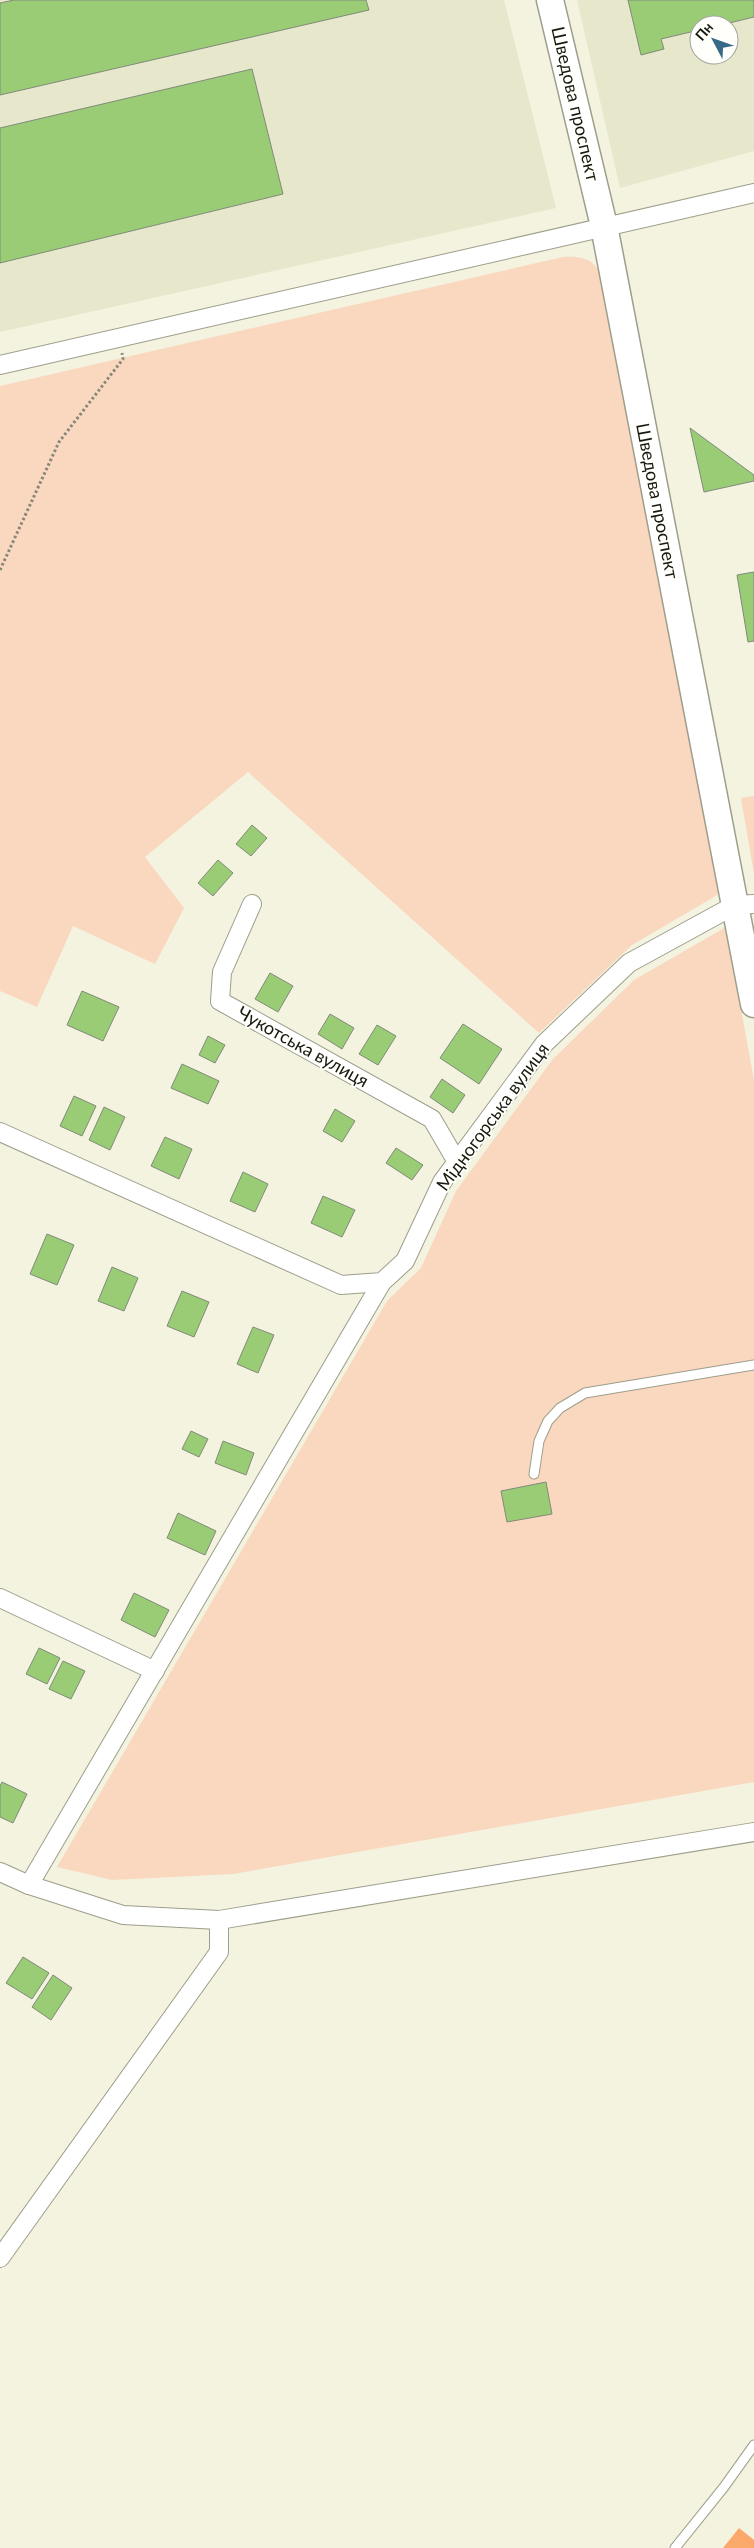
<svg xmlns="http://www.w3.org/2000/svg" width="754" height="2548" font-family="Lato,sans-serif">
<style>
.built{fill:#e7e7cc;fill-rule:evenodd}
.green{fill:#fad7bf}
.forest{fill:#fba96b}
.building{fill:#9acc76;stroke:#808a7a}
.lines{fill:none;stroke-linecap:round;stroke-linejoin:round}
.lane-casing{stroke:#9d9e8b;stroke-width:11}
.street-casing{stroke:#9d9e8b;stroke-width:20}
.secondary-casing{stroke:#9d9e8b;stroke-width:29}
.path{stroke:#868679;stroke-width:3;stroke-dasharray:2.5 2.5;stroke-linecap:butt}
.lane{stroke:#fff;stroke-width:9}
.street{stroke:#fff;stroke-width:18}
.secondary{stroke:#fff;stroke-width:26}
.labels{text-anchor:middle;stroke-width:4;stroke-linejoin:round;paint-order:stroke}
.street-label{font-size:18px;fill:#181811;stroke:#fffffb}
</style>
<rect width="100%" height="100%" fill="#f3f3df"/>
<!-- built -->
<g class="built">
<polygon points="0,0 504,0 556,208 0,332"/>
<path d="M577,0H754V151L620,188ZM699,25H729V55H699Z"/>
</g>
<!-- green -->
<g class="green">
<path d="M563,257C584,256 593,259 603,277L719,894L632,945L539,1033L248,772L145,857L184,908L155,964L73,926L37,1007L0,991V386Z"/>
<polygon points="754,796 754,874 741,798"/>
<polygon points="726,927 754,1080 754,1782 233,1874 112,1880 57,1867 387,1301 421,1268 456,1191 553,1059 634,980"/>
</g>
<!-- forest -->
<polygon class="forest" points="739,2528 754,2540 754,2548 723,2548"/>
<!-- building -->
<g class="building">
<polygon points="14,0 366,0 369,10 0,95 0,3"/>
<polygon points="628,0 754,0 754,17 721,25 699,25 699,30 661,39 664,49 641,55"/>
<polygon points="252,69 283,194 0,263 0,128"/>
<polygon points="690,428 754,475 754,481 704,492"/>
<polygon points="754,572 754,641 748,642 737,575"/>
<polygon points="252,825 267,838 251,856 236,844"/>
<polygon points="218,860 233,873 213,896 198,883"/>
<polygon points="270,973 293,986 278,1012 255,999"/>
<polygon points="82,991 119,1007 103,1041 67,1025"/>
<polygon points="330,1014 354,1028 342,1049 318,1034"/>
<polygon points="463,1024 502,1049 479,1084 440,1058"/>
<polygon points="377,1025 396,1036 378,1065 359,1054"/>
<polygon points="208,1036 225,1045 215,1063 199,1055"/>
<polygon points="182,1064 219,1081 208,1104 171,1088"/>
<polygon points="442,1079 465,1095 453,1113 430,1097"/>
<polygon points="74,1096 96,1106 82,1136 60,1126"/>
<polygon points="104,1107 125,1117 110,1150 89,1140"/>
<polygon points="335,1109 355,1121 342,1142 323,1131"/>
<polygon points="165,1137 192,1149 179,1179 151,1166"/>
<polygon points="396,1148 423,1165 412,1180 386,1163"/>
<polygon points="243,1172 268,1184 255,1212 230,1201"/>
<polygon points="323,1196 355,1210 342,1237 311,1223"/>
<polygon points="47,1234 74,1245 57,1285 30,1274"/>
<polygon points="112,1267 138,1278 124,1311 98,1301"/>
<polygon points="182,1291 209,1302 194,1337 167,1326"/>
<polygon points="253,1327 274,1335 258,1373 237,1364"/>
<polygon points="191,1431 208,1439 199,1457 182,1449"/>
<polygon points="223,1441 254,1453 246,1475 215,1463"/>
<polygon points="546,1482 552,1514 507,1522 501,1491"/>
<polygon points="178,1513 216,1531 205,1555 167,1538"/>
<polygon points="134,1593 169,1610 155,1637 121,1620"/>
<polygon points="39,1648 60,1658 47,1684 26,1674"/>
<polygon points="63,1661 85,1671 71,1699 49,1689"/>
<polygon points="2,1782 27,1794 13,1823 0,1817 0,1786"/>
<polygon points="23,1957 49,1973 32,1999 6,1983"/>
<polygon points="53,1975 72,1988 51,2020 32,2007"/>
</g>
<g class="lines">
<defs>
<g id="lane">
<polyline points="534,1474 539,1441 548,1421 560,1408 585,1393 754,1365"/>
<polyline points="675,2548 724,2487 754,2445"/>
</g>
<g id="street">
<polyline points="0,365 754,193"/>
<polyline points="252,904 222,972 220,1001 432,1119 457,1162"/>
<polyline points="0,1132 341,1285 382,1282 405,1261 442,1182 544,1044 629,963 735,905 754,904"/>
<polyline points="0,1598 155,1671"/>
<polyline points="0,1872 29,1885 123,1915 219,1920 754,1832"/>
<polyline points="29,1885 382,1282"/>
<polyline points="0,2258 219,1952 219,1920"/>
</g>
<polyline id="secondary" points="550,0 604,226 754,1004"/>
</defs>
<!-- lane casing -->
<use href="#lane" class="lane-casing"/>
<!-- street casing -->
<use href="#street" class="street-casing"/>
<!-- secondary casing -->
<use href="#secondary" class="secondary-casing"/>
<!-- path -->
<polyline class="path" points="0,570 59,442 123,359 122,353"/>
<!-- lane -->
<use href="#lane" class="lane"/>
<!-- street -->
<use href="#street" class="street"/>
<!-- secondary -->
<use href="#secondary" class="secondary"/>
</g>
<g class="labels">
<!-- street labels -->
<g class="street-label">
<text transform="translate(575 104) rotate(77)" y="6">Шведова проспект</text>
<text transform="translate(657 501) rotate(79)" y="6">Шведова проспект</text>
<text transform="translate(303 1047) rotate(29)" y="6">Чукотська вулиця</text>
<text transform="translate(493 1117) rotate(-54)" y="6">Мідногорська вулиця</text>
</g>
</g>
<!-- north arrow -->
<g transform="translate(714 40) rotate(311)"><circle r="24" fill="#fffffb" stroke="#a3a39d"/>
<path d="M0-4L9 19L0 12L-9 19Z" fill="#366a87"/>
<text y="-8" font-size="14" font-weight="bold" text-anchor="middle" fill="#181811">Пн</text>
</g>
</svg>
